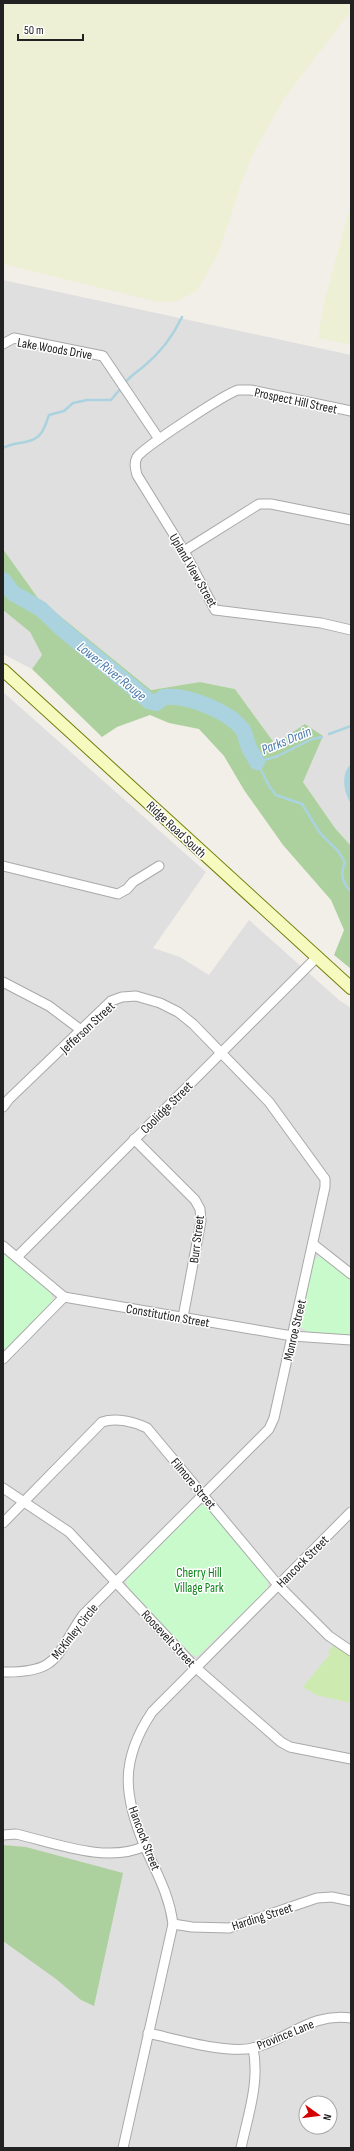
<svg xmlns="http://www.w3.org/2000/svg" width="354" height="2151" font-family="'Sofia Sans Condensed',sans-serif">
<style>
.residential{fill:#e0dfdf;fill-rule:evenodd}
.farmland{fill:#eef0d5}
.grass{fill:#cdebb0}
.forest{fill:#add19e}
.park{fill:#c8facc}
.water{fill:#aad3df}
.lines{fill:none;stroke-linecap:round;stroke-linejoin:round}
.stream{stroke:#aad3df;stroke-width:2.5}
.river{stroke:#aad3df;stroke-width:16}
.minor-casing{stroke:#a9a9a9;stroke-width:11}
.secondary-casing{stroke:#707d05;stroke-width:14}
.minor{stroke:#fff;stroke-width:9}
.secondary{stroke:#f7fabf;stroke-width:12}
.labels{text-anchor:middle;stroke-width:3;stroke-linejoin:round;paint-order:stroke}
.street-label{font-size:13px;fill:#222;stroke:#fff}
.park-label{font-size:13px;fill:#0c8416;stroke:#fff}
.water-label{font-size:14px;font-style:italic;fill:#4a7aab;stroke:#fff}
</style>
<rect width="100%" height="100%" fill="#f2efe9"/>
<!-- residential -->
<g class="residential">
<polygon points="3,280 351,355 351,846 335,828 303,782 305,725 275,744 235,689 200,682 151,690 38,598 3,549"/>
<polygon points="3,610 30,632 42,655 32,669 3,654"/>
<path d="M3,692L206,872L153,948L180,957L209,975L249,920L339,1000L351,1008V2148H3ZM306,2103H330V2127H306Z"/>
</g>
<!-- farmland -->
<g class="farmland">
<polygon points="3,3 351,3 351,11 285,97 254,152 242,181 219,252 197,291 177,301 158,302 3,264"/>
<polygon points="351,203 351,345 318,338 324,302"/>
</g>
<!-- grass -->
<polygon class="grass" points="334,1645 351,1655 351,1703 316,1695 303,1687 330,1654 328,1652"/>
<!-- forest -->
<g class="forest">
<polygon points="3,549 38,598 151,690 200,682 235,689 275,744 305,724 323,736 303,782 335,828 351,846 351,969 334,955 344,930 331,900 283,845 244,790 224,756 199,729 169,723 150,715 117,727 102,737 32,669 42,655 30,632 3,610"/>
<polygon points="3,1845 26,1847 123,1873 94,2006 81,2000 56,1979 3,1941"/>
</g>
<!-- park -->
<g class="park">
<polygon points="3,1252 50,1292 53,1299 52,1304 3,1353"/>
<polygon points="322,1256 351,1278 351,1337 308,1332 300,1327 314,1261 317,1257"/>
<polygon points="203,1505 209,1508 268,1578 268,1588 198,1656 192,1655 127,1587 126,1580 197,1507"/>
</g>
<!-- water -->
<path class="water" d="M351,764V804C344,793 340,774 351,764Z"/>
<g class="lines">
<!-- stream -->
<g class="stream">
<path d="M124,384C130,376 135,373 143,367C159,354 173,336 182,317"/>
<path d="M3,448C16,440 35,446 43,430C46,425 47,420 49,415L64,411L73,403L87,400H111L121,388"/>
<polyline points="329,734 351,726"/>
<path d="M322,737L312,739L278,756L257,762L269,786L276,795L302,804L320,833L338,851L345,862C340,874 342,882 351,892"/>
</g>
<!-- river -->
<path class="river" d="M3,580L13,593L41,609L61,628L149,701L156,703L164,697C188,695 229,711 243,730C246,735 246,740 248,745C250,751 254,756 257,762"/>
<defs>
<g id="minor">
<polyline points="3,344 14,338 103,356 159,439"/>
<path d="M351,411L251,390H238C225,394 144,447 137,457C134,463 135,468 137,475L184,551L215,610L321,623L351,630"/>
<polyline points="184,551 259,504 271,504 351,520"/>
<polyline points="3,866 118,894 127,889 133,882 159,866"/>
<polyline points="3,982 49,1006 81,1030"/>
<path d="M3,1107L9,1099L111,1001L122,997L136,996L160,1003L178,1012L193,1024L269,1102L325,1179V1187L274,1418L269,1429L83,1615C55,1655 60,1673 3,1672"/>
<polyline points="134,1139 195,1200 200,1209 201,1221 183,1317"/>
<polyline points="313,1244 351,1274"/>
<polyline points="3,1246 64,1297 292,1336 351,1340"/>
<polyline points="17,1257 316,958"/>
<polyline points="3,1359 64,1297"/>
<polyline points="3,1488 69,1532 195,1667 281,1742 290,1747 351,1759"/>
<path d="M3,1523L102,1422C116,1417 135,1422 147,1428L278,1585L329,1636L351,1651"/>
<path d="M3,1835L16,1834C55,1843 107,1864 145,1846"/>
<polyline points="173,1924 192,1927 229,1928 317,1898 332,1897 351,1901"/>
<path d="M148,2033C176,2039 226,2054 253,2048C288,2040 311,2012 351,2018"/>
<path d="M123,2148L173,1924C169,1894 157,1874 145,1847C123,1795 120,1760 152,1712L351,1512"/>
<path d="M241,2148C248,2115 260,2082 253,2048"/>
</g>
<polyline id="secondary" points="3,670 351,988"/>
</defs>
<!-- minor casing -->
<use href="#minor" class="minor-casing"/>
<!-- secondary casing -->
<use href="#secondary" class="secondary-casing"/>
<!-- minor -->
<use href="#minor" class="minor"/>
<!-- secondary -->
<use href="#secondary" class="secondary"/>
</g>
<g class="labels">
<!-- street labels -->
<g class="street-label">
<text transform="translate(55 348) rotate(10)" y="5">Lake Woods Drive</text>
<text transform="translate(296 400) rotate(12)" y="5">Prospect Hill Street</text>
<text transform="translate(194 570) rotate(60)" y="5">Upland View Street</text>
<text transform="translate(177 829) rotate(43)" y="5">Ridge Road South</text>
<text transform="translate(87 1027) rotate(-43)" y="5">Jefferson Street</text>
<text transform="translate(166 1107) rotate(-45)" y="5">Coolidge Street</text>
<text transform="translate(196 1239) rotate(-83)" y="5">Burr Street</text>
<text transform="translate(168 1315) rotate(10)" y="5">Constitution Street</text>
<text transform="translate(294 1330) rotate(-77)" y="5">Monroe Street</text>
<text transform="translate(194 1483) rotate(50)" y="5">Filmore Street</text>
<text transform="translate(302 1561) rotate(-45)" y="5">Hancock Street</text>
<text transform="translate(74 1631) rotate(-52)" y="5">McKinley Circle</text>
<text transform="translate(169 1638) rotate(47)" y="5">Roosevelt Street</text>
<text transform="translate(145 1838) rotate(69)" y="5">Hancock Street</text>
<text transform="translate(262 1916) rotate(-18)" y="5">Harding Street</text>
<text transform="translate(285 2034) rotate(-22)" y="5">Province Lane</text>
</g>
<!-- park labels -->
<g class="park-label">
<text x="199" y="1577">Cherry Hill<tspan x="199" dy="15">Village Park</tspan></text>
</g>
<!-- water labels -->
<g class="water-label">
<text transform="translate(112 671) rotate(39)" y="5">Lower River Rouge</text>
<text transform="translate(286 740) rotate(-22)" y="5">Parks Drain</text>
</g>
</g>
<!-- border -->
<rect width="354" height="2151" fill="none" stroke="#222222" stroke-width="8"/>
<!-- north arrow -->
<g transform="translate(318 2115) rotate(104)"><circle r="19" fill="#ffffff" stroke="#a7a7a7"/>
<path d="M0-3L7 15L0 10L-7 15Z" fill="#d40000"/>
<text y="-6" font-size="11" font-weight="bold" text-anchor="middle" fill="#222222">N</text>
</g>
<!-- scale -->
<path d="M18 34v6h65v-6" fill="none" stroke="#222222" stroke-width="2"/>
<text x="24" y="34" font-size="12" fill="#222222" stroke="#ffffff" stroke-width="3" paint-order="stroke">50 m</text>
</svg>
